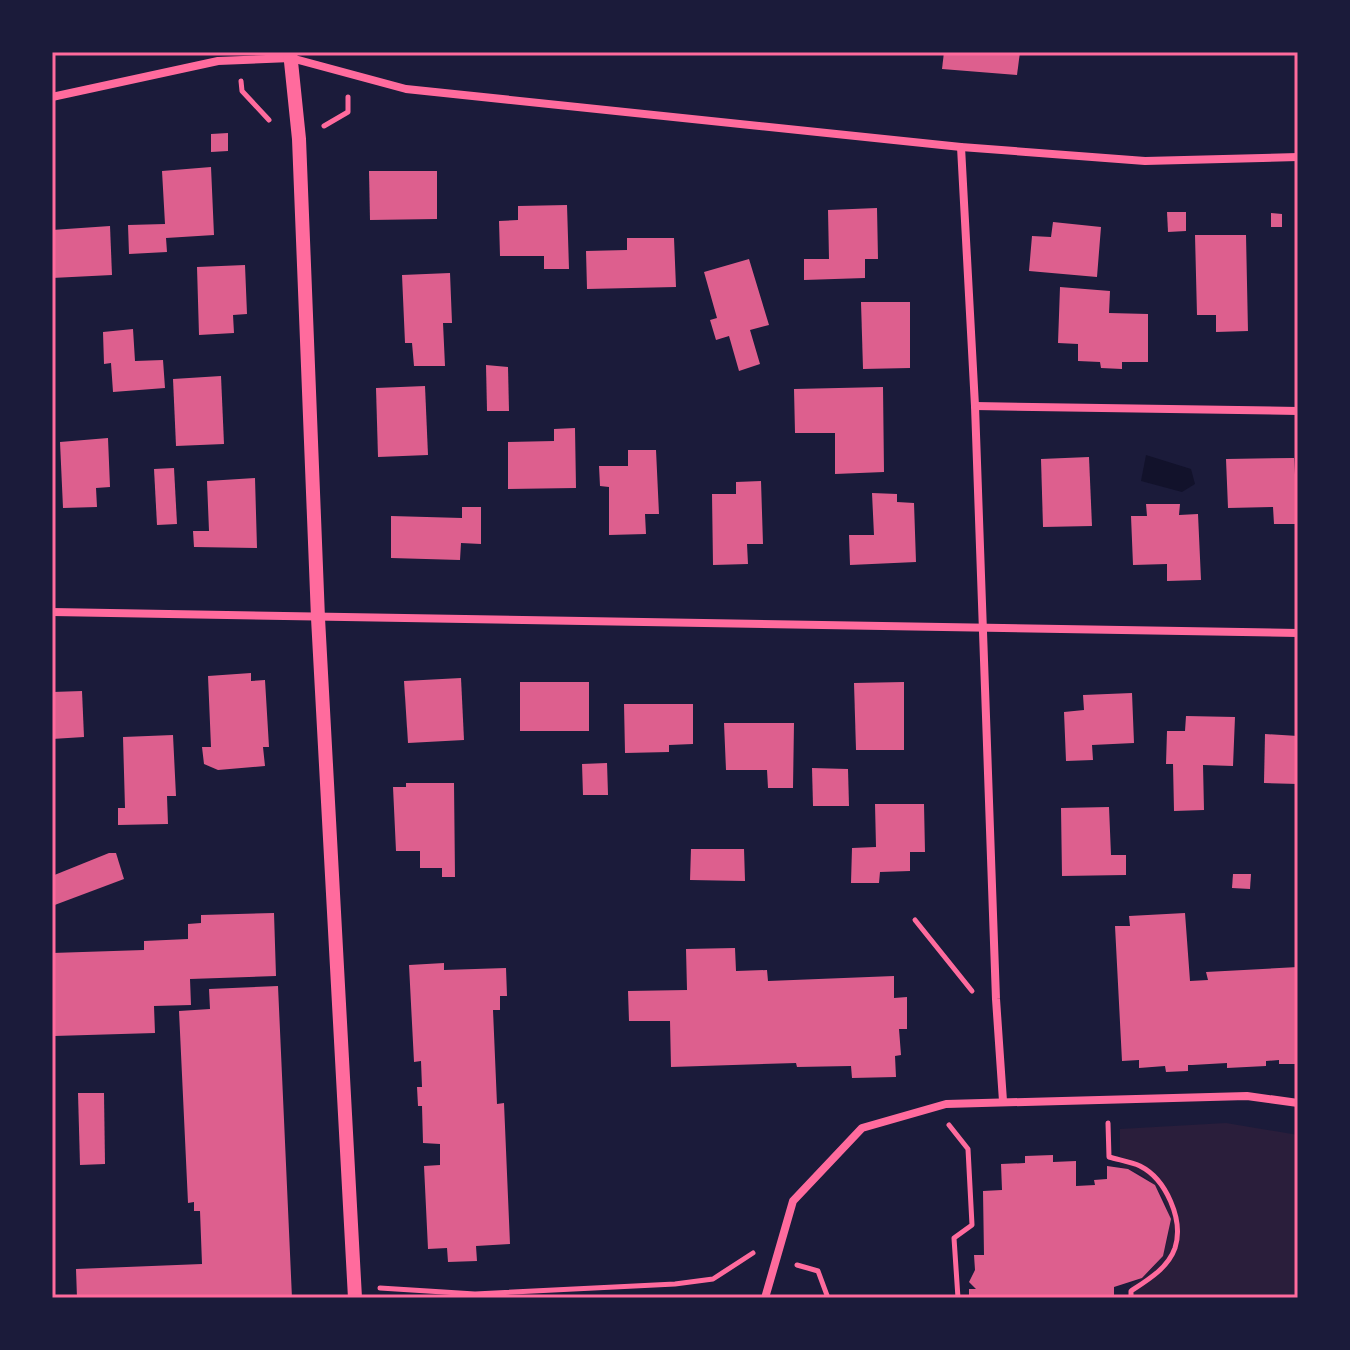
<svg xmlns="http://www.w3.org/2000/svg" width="1350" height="1350" font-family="'Libre Baskerville',serif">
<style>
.green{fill:#2a1e3b}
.water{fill:#12122b}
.building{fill:#dd5f8e}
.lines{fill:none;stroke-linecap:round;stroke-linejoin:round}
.path{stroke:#ff6b9d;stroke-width:5}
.minor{stroke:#ff6b9d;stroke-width:8}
.tertiary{stroke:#ff6b9d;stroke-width:14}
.neatline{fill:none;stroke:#ff6b9d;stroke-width:3}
</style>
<rect width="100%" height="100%" fill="#1b1b3a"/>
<!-- green -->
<path class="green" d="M1226,1123L1298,1135V1298H1132L1131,1284C1185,1258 1182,1179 1120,1167V1129Z"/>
<!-- water -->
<polygon class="water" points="1146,455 1191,469 1195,484 1182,492 1141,481"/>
<!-- building -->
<g class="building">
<polygon points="944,52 1020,52 1017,75 942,69"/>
<polygon points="228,133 228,151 211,152 211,134"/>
<polygon points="211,167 214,235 166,238 167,252 129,254 128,225 165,224 162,171"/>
<polygon points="369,171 437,171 437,219 370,220"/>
<polygon points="567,205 569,269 544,269 544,256 500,256 499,221 518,220 518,206"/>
<polygon points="877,208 878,259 865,259 865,278 804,280 804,259 829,259 828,210"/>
<polygon points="1167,212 1186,212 1186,231 1168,232"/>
<polygon points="1271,213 1282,214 1282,227 1271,227"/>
<polygon points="1053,222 1101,227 1097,277 1029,271 1032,236 1051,237"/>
<polygon points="110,226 112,275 52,278 52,230"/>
<polygon points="1195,235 1246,235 1248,331 1216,332 1216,315 1197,315"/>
<polygon points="627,238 674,238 676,287 587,289 586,251 627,250"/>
<polygon points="749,259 769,325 750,330 760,364 739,371 729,336 716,340 710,320 717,318 704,272"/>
<polygon points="245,265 247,314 233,315 234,333 199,335 197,267"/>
<polygon points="450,273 452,323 443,323 445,366 414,366 412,343 405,343 402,275"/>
<polygon points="1060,287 1110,291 1109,313 1148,314 1148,362 1122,362 1122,369 1101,368 1100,362 1078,361 1078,344 1058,343"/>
<polygon points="861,302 910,302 910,368 863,369"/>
<polygon points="133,329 135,361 163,360 165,388 113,392 111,363 104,364 103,332"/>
<polygon points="486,365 508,367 509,411 487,411"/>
<polygon points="221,376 224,444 176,446 173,379"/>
<polygon points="425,386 428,455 378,457 376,388"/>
<polygon points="883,387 884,472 835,474 835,433 795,433 794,389"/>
<polygon points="575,428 576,488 508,489 508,442 554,441 554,429"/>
<polygon points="108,438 110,487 96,488 97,507 63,508 60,442"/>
<polygon points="628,450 656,450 659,514 645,514 646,534 609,535 609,487 600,486 599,466 628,466"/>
<polygon points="1089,457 1092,526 1043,527 1041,459"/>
<polygon points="1294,458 1298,524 1274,524 1273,507 1228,508 1226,459"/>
<polygon points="174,468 177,524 157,525 154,469"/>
<polygon points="255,478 257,548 194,547 193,531 209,531 207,481"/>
<polygon points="761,481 763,544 747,544 748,564 713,565 712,494 736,494 736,482"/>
<polygon points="872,493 897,494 897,502 914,503 916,562 850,565 849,535 874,535"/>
<polygon points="1146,504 1180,504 1179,515 1198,514 1201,580 1167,581 1167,564 1133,565 1131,516 1147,516"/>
<polygon points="462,507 481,507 481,544 461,543 460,560 391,558 391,516 462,518"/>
<polygon points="251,673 251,681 265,680 269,747 263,747 265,766 218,770 204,764 202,747 211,747 208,676"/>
<polygon points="461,678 464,740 408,743 404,681"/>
<rect x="520" y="682" width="69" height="49"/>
<polygon points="904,682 904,750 856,750 854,683"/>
<polygon points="82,691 84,737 52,739 52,692"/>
<polygon points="1132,693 1134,743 1092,745 1093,760 1066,761 1064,712 1084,710 1083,695"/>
<polygon points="624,704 693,704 693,744 669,745 669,752 625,753"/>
<polygon points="1186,716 1235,717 1233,766 1203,765 1204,810 1174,811 1173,764 1166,764 1167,731 1185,731"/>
<polygon points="724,723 794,723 793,788 768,788 767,770 726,770"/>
<polygon points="1265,734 1298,736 1298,784 1264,783"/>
<polygon points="173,735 176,796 167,796 168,824 118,825 118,808 125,808 123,737"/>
<polygon points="607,763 608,795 583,795 582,764"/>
<polygon points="812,768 848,769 849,806 813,806"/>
<polygon points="406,783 454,783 455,877 442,877 442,868 420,868 420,851 396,851 393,787 406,787"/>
<polygon points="875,804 924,804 925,852 910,852 910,871 880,872 879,883 851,883 852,848 876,847"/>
<polygon points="1109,807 1111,855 1126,855 1126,875 1062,876 1061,808"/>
<polygon points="691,849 744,849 745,881 690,880"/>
<polygon points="109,853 116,853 124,879 52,906 52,876"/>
<polygon points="1233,874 1251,874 1250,889 1232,888"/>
<polygon points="274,913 276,976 190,979 191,1005 154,1006 155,1033 54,1036 52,953 144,950 144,941 188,939 188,924 201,923 201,915"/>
<polygon points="1185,913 1190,981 1208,980 1206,972 1298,967 1298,1064 1279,1064 1279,1060 1266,1061 1266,1066 1227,1068 1227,1063 1192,1065 1188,1065 1188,1071 1166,1072 1165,1066 1139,1068 1139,1060 1122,1061 1115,926 1130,926 1129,916"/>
<polygon points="735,948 736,971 767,970 768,981 894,976 894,998 907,997 907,1029 899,1029 901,1055 895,1056 896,1077 852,1078 851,1066 797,1067 796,1063 671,1067 670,1021 629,1021 628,991 687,990 686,949"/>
<polygon points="444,963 444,970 506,968 507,996 500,996 500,1010 493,1010 497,1104 504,1103 510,1244 476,1246 477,1261 448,1262 447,1248 428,1249 424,1166 440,1165 440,1144 423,1143 422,1106 418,1106 417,1087 422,1087 421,1061 414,1062 409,965"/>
<polygon points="278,986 292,1298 77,1298 76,1269 202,1264 200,1211 194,1211 194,1202 188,1203 179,1011 210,1009 209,989"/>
<polygon points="78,1093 104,1093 105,1164 80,1165"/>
<polygon points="1053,1155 1053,1162 1076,1161 1076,1186 1095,1185 1094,1180 1107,1179 1107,1166 1128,1169 1155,1185 1171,1219 1163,1256 1142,1278 1114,1287 1114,1298 969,1298 969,1289 976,1289 969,1282 975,1270 974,1255 984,1255 983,1191 1002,1190 1001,1164 1025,1163 1025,1156"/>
</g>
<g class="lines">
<!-- path -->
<g class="path">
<polyline points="241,81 242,91 269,120"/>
<polyline points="324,126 348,112 348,97"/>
<polyline points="915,920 972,991"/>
<path d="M1108,1123L1109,1157C1119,1160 1131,1162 1140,1166C1166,1179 1184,1220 1175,1248C1168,1268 1148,1280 1131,1291V1298"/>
<polyline points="949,1125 968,1149 972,1225 954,1238 958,1298"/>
<polyline points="797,1265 818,1271 828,1298"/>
<polyline points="380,1288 475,1294 675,1284 713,1279 753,1253"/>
</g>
<!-- minor -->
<g class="minor">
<polyline points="52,97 218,61 291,58 406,89 961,147 1145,161 1298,157"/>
<polyline points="961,147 975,406 996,999 1003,1101"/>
<polyline points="975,406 1298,411"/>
<polyline points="52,612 1298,633"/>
<polyline points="765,1298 793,1201 862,1128 946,1104 1247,1096 1298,1103"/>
</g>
<!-- tertiary -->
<polyline class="tertiary" points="290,52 299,139 318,618 355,1298"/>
</g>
<!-- border -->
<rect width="1350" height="1350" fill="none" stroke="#1b1b3a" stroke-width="108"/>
<rect x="54" y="54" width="1242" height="1242" class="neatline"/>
</svg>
